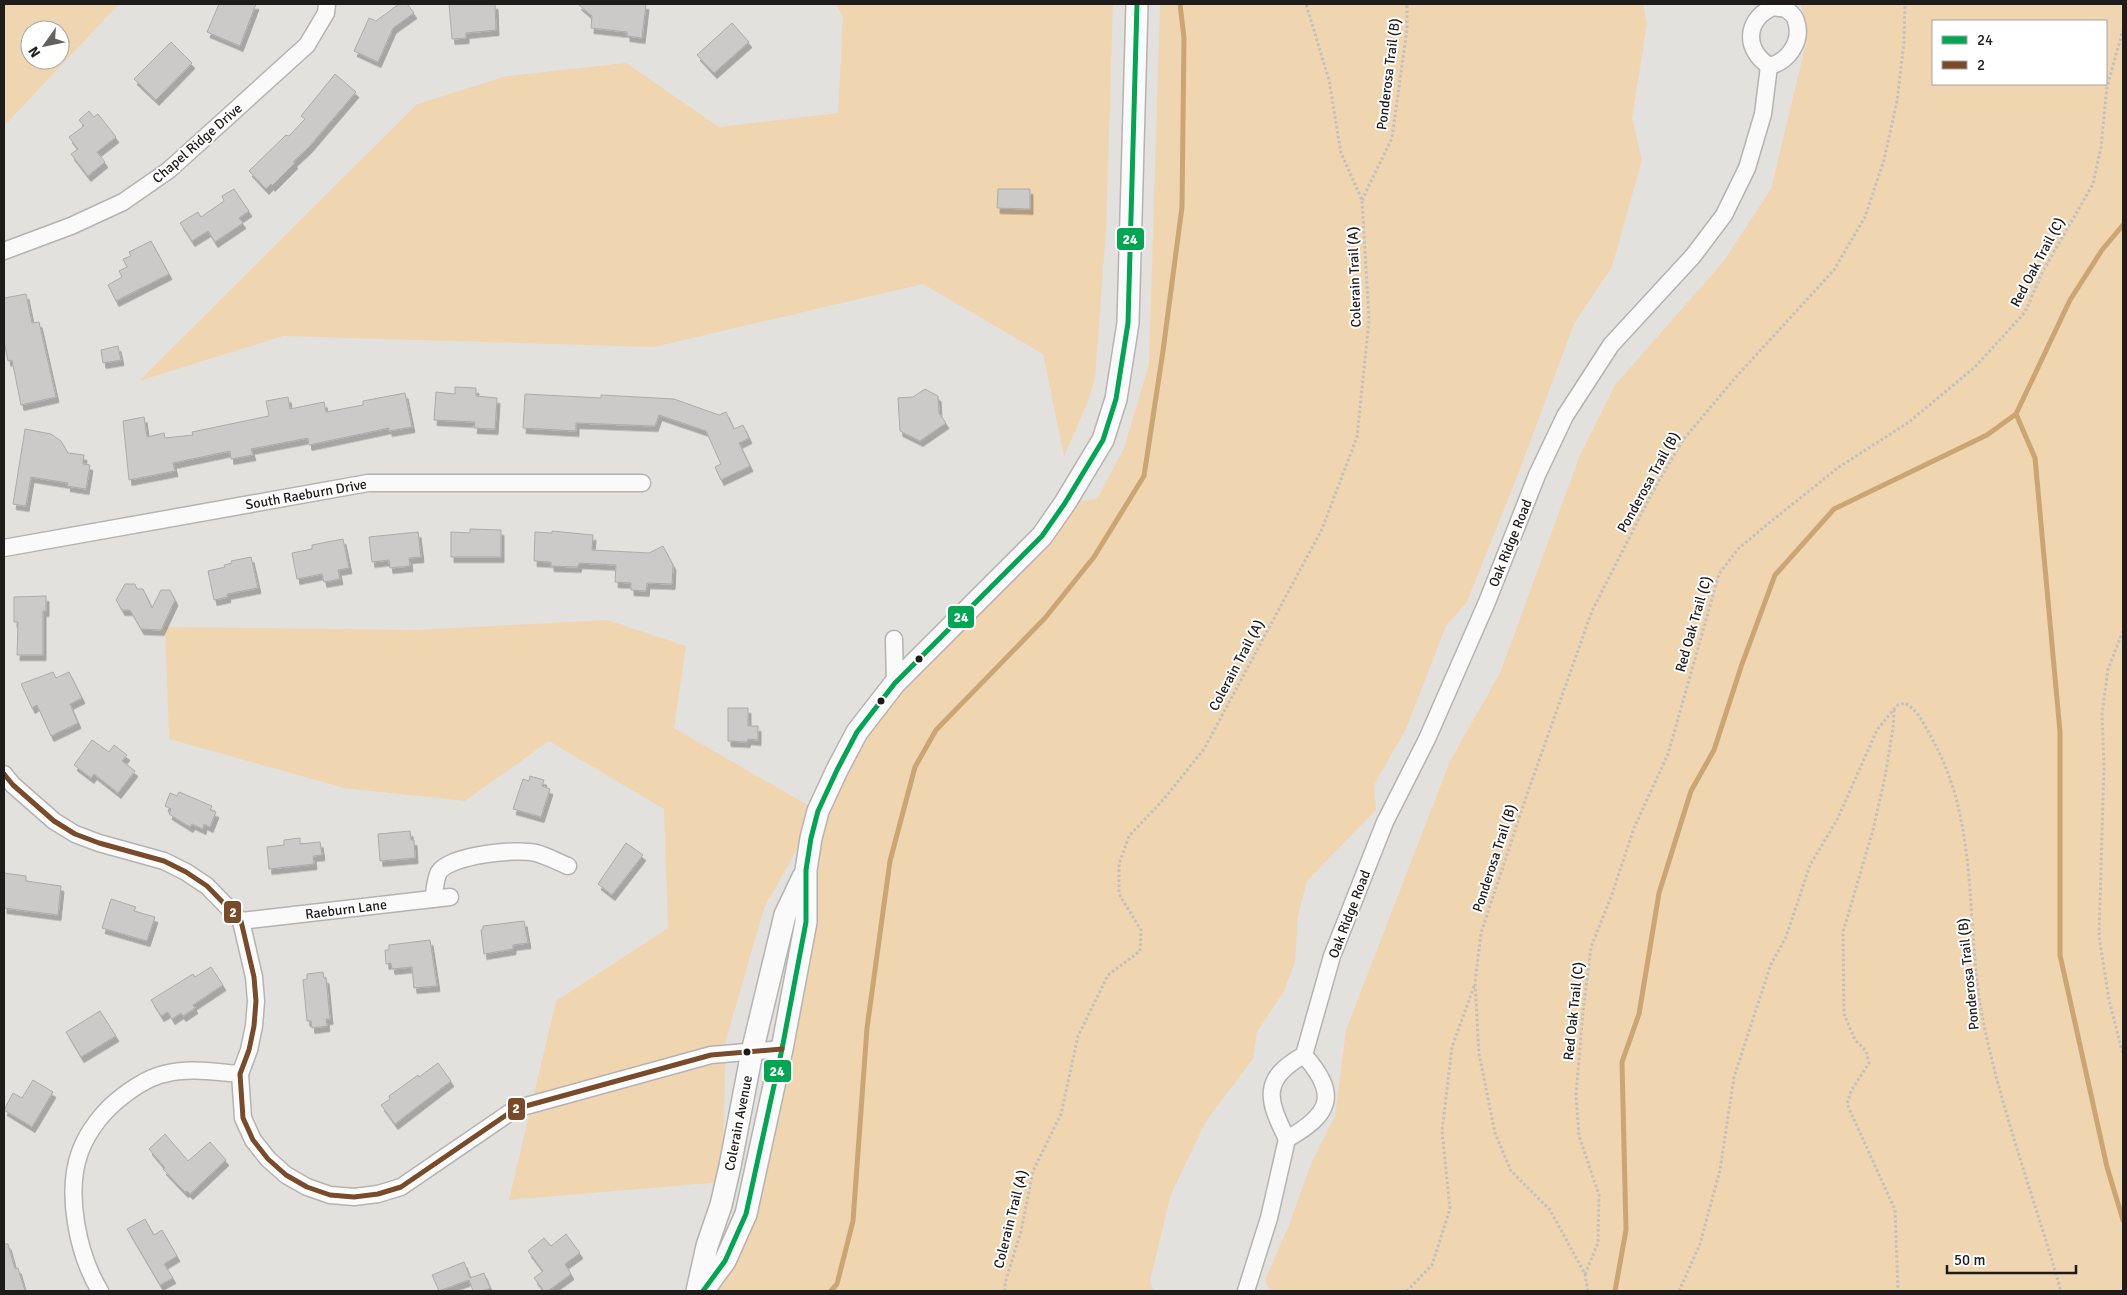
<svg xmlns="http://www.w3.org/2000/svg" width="2127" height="1295" font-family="Signika,sans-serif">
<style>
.green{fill:#f0d5b1;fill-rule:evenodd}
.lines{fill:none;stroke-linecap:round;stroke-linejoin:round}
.stream{stroke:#cba672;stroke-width:5}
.building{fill:#cccac8;stroke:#adaba9;filter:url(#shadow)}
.minor-casing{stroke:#b5b3b1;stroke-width:19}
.major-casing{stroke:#b5b3b1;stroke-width:24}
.path{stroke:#c1c0bf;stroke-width:3;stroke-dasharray:2.5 2.5;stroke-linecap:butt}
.minor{stroke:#fbfafa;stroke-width:16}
.major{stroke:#fbfafa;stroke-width:21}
.bus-1-casing{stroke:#fff;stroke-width:9}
.bus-2-casing{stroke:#fff;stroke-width:9}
.bus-1{stroke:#00a651;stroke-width:5}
.bus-2{stroke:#7a4b2a;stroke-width:5}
.bus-dot{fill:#1d1c1a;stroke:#fff;stroke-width:2}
.labels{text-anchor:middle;stroke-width:4;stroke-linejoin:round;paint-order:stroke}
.street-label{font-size:14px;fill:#1d1c1a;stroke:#fff}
.line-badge{stroke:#fff;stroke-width:2}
.badge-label{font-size:14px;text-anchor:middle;font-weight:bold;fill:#fff}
</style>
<defs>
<filter id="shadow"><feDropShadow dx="3" dy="5.5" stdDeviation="0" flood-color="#0004"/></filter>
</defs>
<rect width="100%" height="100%" fill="#e3e1de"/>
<!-- green -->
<g class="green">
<path d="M4,4H119L4,126ZM30,30H60V60H30Z"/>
<polygon points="835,4 1113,4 1106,231 1095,379 1087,404 1064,456 1043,354 923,284 654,347 283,336 139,381 417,104 507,76 626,63 719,127 838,113 843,16"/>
<polygon points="1160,4 1643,4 1647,24 1632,118 1642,160 1612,267 1574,324 1519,472 1467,602 1446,626 1406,729 1374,785 1376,810 1307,881 1298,916 1295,963 1283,993 1257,1032 1253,1059 1206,1121 1171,1194 1150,1281 1154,1291 703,1291 746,1214 817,814 764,908 726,1040 722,1182 509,1200 556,1001 668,928 664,809 549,741 465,801 344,788 169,739 165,627 417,630 607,620 686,646 674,728 818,811 857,732 1065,503 1097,499 1124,448 1149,364"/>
<path d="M1801,4H2123V1291H1270L1265,1280L1289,1225L1311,1164L1335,1116L1346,1030L1450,761L1500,673L1580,455L1615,385L1723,262L1771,189L1807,39V27ZM1933,21H2106V84H1933Z"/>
</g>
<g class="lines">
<!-- stream -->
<g class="stream">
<polyline points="2016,414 2035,458 2060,732 2060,955 2107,1167 2123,1220"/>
<polyline points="831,1291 837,1284 853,1221 867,1028 890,861 915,767 936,730 1045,618 1094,557 1144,476 1163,351 1182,207 1184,38 1180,4"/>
<polyline points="1615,1291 1626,1230 1622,1062 1639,1014 1659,893 1691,791 1714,750 1742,664 1775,575 1834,509 1987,435 2016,414 2070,300 2102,250 2123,225"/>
</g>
</g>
<!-- building -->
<g class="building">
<polygon points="219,4 256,4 240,46 207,32"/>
<polygon points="399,4 407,4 414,13 393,28 378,62 354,51 369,18 376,21"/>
<polygon points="449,4 495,4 496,30 466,33 466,38 452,39"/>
<polygon points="578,4 646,4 642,38 627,36 627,32 591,28 592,16"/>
<polygon points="732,23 749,42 714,73 697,55"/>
<polygon points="171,42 192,63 156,100 134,79"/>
<polygon points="335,74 356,92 309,147 293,162 295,163 272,186 271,184 266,189 249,171 286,135 289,136 305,119 301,116"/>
<polygon points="89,111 94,117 98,114 116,137 97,152 105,162 88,176 71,154 78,149 69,137 84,126 79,120"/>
<polygon points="234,189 249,211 239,218 243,223 215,242 208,231 192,241 180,223 198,212 201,217 224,201 222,196"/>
<polygon points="998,189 1030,189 1030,209 997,208"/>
<polygon points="151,241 169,274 116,301 108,285 122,277 119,271 127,267 123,259 131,256 129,252"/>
<polygon points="26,294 32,323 39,322 56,397 21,405 12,360 8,361 4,341 4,298"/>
<polygon points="118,346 121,360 103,363 101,350"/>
<polygon points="455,387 476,388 476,396 497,398 495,429 474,428 475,422 434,420 436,392 455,394"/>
<polygon points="925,389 938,396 939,413 946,423 920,441 900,431 898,398 913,397"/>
<polygon points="405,393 412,427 389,431 389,428 309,445 308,438 251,449 253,455 231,459 230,451 173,463 175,471 129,480 123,421 144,417 147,437 164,433 165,438 193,435 192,432 269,416 266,401 288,397 290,409 324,402 326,412 363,405 363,401"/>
<polygon points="525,394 601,398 601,395 674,399 719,415 726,412 734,429 743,425 749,438 739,443 750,466 721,480 715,467 721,464 706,431 659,415 655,426 576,423 576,431 523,428"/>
<polygon points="25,429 51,434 61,441 68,453 84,455 83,464 90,465 86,489 67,486 68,483 31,477 26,506 13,504"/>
<polygon points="470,529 501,530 501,557 451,557 451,532 470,533"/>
<polygon points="552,531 593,535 592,550 649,553 663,546 673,565 672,584 647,583 646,591 631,590 631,583 615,582 616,565 579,563 578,567 551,566 551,562 534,561 535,532 552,533"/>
<polygon points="418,532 421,557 409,558 410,566 390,568 389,560 372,562 369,537"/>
<polygon points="343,539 349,568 338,570 340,579 324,582 322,574 297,579 292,553 312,549 312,545"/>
<polygon points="251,557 258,588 227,594 228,597 214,600 208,571 225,567 224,565 232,563 231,561"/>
<polygon points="125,584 135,584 137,589 143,589 152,608 161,590 170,590 175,600 161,630 141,629 130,610 122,610 116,600"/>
<polygon points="46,596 46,611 43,611 43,655 17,655 18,622 14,622 14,597"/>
<polygon points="53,672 56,678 69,672 82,698 70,704 78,723 51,736 37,705 32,708 21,684"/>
<polygon points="728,708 748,708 748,726 758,726 758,740 748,739 747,742 728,741"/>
<polygon points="92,740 109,752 114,745 127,755 122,761 135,771 118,793 94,774 91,778 74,765"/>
<polygon points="530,776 544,780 542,786 550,789 541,817 513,809 523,779 529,781"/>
<polygon points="179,792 212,806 210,810 216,812 210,827 204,824 203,829 192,824 190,827 169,814 171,809 165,806 170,793 177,796"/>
<polygon points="410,831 411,840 414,840 415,858 380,861 378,834"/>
<polygon points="300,838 300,844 320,842 322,855 313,856 314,864 269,869 267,847 284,845 284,840"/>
<polygon points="626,843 643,855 612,895 598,884"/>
<polygon points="4,873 26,876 26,881 61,886 58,915 4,908"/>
<polygon points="111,899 136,907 134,911 155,917 147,941 102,928"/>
<polygon points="524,921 528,943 513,945 513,949 484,954 481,930 483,929 483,926"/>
<polygon points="430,940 437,986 414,988 412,967 392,969 391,963 386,964 385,950 389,950 389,945"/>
<polygon points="211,967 223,985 193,1005 195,1008 183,1016 181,1013 172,1019 168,1012 161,1016 151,1000 193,974 195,977"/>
<polygon points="323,972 324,978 326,978 330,1019 326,1019 327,1026 312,1028 311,1021 307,1021 303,980 307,979 307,974"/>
<polygon points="100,1011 116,1036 81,1057 66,1032"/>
<polygon points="438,1063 451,1081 395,1124 381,1105 390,1099 389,1096 418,1075 419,1077"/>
<polygon points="33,1080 53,1092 32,1127 4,1110 13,1093 22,1098"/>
<polygon points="165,1134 188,1161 210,1142 226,1160 190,1194 187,1191 185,1192 163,1169 165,1168 149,1149"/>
<polygon points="145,1219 154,1235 162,1230 177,1256 164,1264 173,1278 160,1285 127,1229"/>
<polygon points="566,1234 580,1253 565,1264 571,1274 548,1291 544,1291 534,1278 543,1271 528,1251 544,1238 551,1246"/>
<polygon points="4,1244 8,1244 15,1269 18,1268 25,1291 4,1291"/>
<polygon points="464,1262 470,1278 484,1273 490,1288 482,1291 473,1291 469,1280 439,1291 432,1275"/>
</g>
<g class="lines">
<defs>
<g id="minor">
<path d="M1773,7L1786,9C1790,12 1795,16 1796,21C1803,41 1788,62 1769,66C1744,49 1745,20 1773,7Z"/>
<polyline points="4,251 71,226 123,202 169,170 307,45 326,13 327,4"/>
<polyline points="4,548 368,483 642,483"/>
<polyline points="894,639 895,683"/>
<polyline points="4,774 13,785 54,821 75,834 99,843 164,861 186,872 207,886 241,921 254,977 256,1001 254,1026 249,1050 240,1074 243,1118 253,1140 268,1159 286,1175 307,1187 330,1195 354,1197 378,1194 401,1187 515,1109 711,1055 782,1049"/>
<path d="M433,899C435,891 435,879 439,872C451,855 517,848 536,853C547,856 558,862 568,866"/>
<polyline points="241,921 450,897"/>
<path d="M1304,1055C1339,1095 1331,1114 1287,1139C1267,1099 1261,1079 1304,1055L1332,956L1385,822L1427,739L1487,602L1537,475L1565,416L1611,345L1693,256L1724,215L1747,168L1763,114L1769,66"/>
<path d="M100,1291C78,1255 65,1193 80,1152C88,1130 105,1109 124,1095C136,1086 150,1077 164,1074C189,1067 215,1072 240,1074"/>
<polyline points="1246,1291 1269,1218 1287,1139"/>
</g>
<g id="major">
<polyline points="697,1291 707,1246 721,1205 730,1166 752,1052 785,915 803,877"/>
<polyline points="703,1291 725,1261 746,1214 782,1049 806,922 806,870 811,838 818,811 837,770 857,732 895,683 1042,536 1065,503 1103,440 1116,399 1128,323 1137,4"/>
</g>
</defs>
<!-- minor casing -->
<use href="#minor" class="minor-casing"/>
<!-- major casing -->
<use href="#major" class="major-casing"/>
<!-- path -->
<g class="path">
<polyline points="1362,200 1392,138 1407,29 1407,4"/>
<polyline points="2123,631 2108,669 2102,714 2104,766 2099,936 2109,1000 2123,1055"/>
<polyline points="1894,710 1893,728 1885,777 1873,830 1843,932 1844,1014 1855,1040 1866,1051 1869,1063 1851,1091 1847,1104 1895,1210 1898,1291"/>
<polyline points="1585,1274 1598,1243 1599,1195 1579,1136 1576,1095 1583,1012 1591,947 1611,897 1634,828 1668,754 1719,574 1738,549 1764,527 1839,467 1909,422 1975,367 2025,312 2043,271 2093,184 2101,147 2107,87 2123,30"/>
<polyline points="1005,1291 1005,1283 1021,1231 1033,1171 1061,1114 1078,1036 1108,975 1140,951 1141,930 1119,894 1119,864 1129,836 1164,799 1204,749 1322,529 1357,437 1369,320 1362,200 1341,153 1329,80 1306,4"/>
<polyline points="1407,1291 1432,1265 1450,1209 1442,1131 1452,1047 1474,986"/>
<polyline points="1588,1291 1585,1274 1550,1210 1511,1171 1495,1133 1479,1054 1475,983 1481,933 1525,800 1592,611 1652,493 1683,440 1736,377 1834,270 1865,217 1884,160 1897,101 1904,42 1905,4"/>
<path d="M1679,1291L1700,1244L1720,1170L1734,1077L1771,964L1786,937L1810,865L1837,820L1877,730L1894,709L1898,705L1905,703C1917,710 1923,722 1930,735C1983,826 1963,931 1985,1030C2004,1118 2036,1204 2061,1291"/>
</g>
<!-- minor -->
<use href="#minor" class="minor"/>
<!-- major -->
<use href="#major" class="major"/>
<defs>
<polyline id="bus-1" points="703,1291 725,1261 746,1214 782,1049 806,922 806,870 811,838 818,811 837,770 857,732 895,683 1042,536 1065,503 1103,440 1116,399 1128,323 1137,4"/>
<polyline id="bus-2" points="4,774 13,785 54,821 75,834 99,843 164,861 186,872 207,886 241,921 254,977 256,1001 254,1026 249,1050 240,1074 243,1118 253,1140 268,1159 286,1175 307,1187 330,1195 354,1197 378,1194 401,1187 515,1109 711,1055 782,1049"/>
</defs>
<!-- bus-1 casing -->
<use href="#bus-1" class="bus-1-casing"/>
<!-- bus-2 casing -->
<use href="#bus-2" class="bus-2-casing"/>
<!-- bus-1 -->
<use href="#bus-1" class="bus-1"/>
<!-- bus-2 -->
<use href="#bus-2" class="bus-2"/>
</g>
<!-- markers -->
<g class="bus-dot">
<circle cx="919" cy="659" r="4.5"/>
<circle cx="881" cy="701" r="4.5"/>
<circle cx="747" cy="1052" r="4.5"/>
</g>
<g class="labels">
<!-- street labels -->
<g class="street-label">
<text transform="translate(1388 74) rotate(-83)" y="5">Ponderosa Trail (B)</text>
<text transform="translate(197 143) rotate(-41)" y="5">Chapel Ridge Drive</text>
<text transform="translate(2037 262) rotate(-62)" y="5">Red Oak Trail (C)</text>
<text transform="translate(1354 277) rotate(-92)" y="5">Colerain Trail (A)</text>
<text transform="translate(1648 482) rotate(-61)" y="5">Ponderosa Trail (B)</text>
<text transform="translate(306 494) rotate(-10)" y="5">South Raeburn Drive</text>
<text transform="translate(1510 543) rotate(-68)" y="5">Oak Ridge Road</text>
<text transform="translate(1693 624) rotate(-74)" y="5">Red Oak Trail (C)</text>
<text transform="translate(1236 665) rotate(-62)" y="5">Colerain Trail (A)</text>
<text transform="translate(1494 858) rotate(-72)" y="5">Ponderosa Trail (B)</text>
<text transform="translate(346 909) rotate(-7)" y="5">Raeburn Lane</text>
<text transform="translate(1349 914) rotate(-69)" y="5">Oak Ridge Road</text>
<text transform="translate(1968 974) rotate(-96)" y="5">Ponderosa Trail (B)</text>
<text transform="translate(1573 1011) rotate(-84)" y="5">Red Oak Trail (C)</text>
<text transform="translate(738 1123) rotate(-79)" y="5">Colerain Avenue</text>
<text transform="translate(1010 1219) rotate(-76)" y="5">Colerain Trail (A)</text>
</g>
</g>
<g class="line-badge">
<rect x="1116" y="227" width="29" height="24" rx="5" fill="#00a651"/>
<rect x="947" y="605" width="28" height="24" rx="5" fill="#00a651"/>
<rect x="223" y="900" width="19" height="24" rx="5" fill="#7a4b2a"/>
<rect x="763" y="1059" width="29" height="24" rx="5" fill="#00a651"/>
<rect x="507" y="1097" width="19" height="24" rx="5" fill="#7a4b2a"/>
</g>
<g class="badge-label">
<text x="1130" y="244">24</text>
<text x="961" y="622">24</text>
<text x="233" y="917">2</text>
<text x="777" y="1076">24</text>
<text x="516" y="1113">2</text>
</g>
<!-- border -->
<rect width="2127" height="1295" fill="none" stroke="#1d1c1a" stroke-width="10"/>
<!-- legend -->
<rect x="1932" y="20" width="175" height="65" fill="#ffffff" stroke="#a5a4a3"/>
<rect x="1942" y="36" width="25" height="8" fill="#00a651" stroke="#a5a4a3"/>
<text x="1977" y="45" font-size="15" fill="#1d1c1a">24</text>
<rect x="1942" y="61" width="25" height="8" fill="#7a4b2a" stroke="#a5a4a3"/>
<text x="1977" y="70" font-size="15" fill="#1d1c1a">2</text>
<!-- north arrow -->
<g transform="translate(45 45) rotate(237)"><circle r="24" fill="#ffffff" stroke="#a5a4a3"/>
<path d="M0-4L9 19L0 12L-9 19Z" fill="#62615f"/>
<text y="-8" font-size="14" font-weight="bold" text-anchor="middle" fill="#1d1c1a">N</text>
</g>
<!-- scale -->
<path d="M1947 1265v8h129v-8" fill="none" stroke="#1d1c1a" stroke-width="2.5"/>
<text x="1954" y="1265" font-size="15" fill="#1d1c1a" stroke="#ffffff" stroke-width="4" paint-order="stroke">50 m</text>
</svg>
